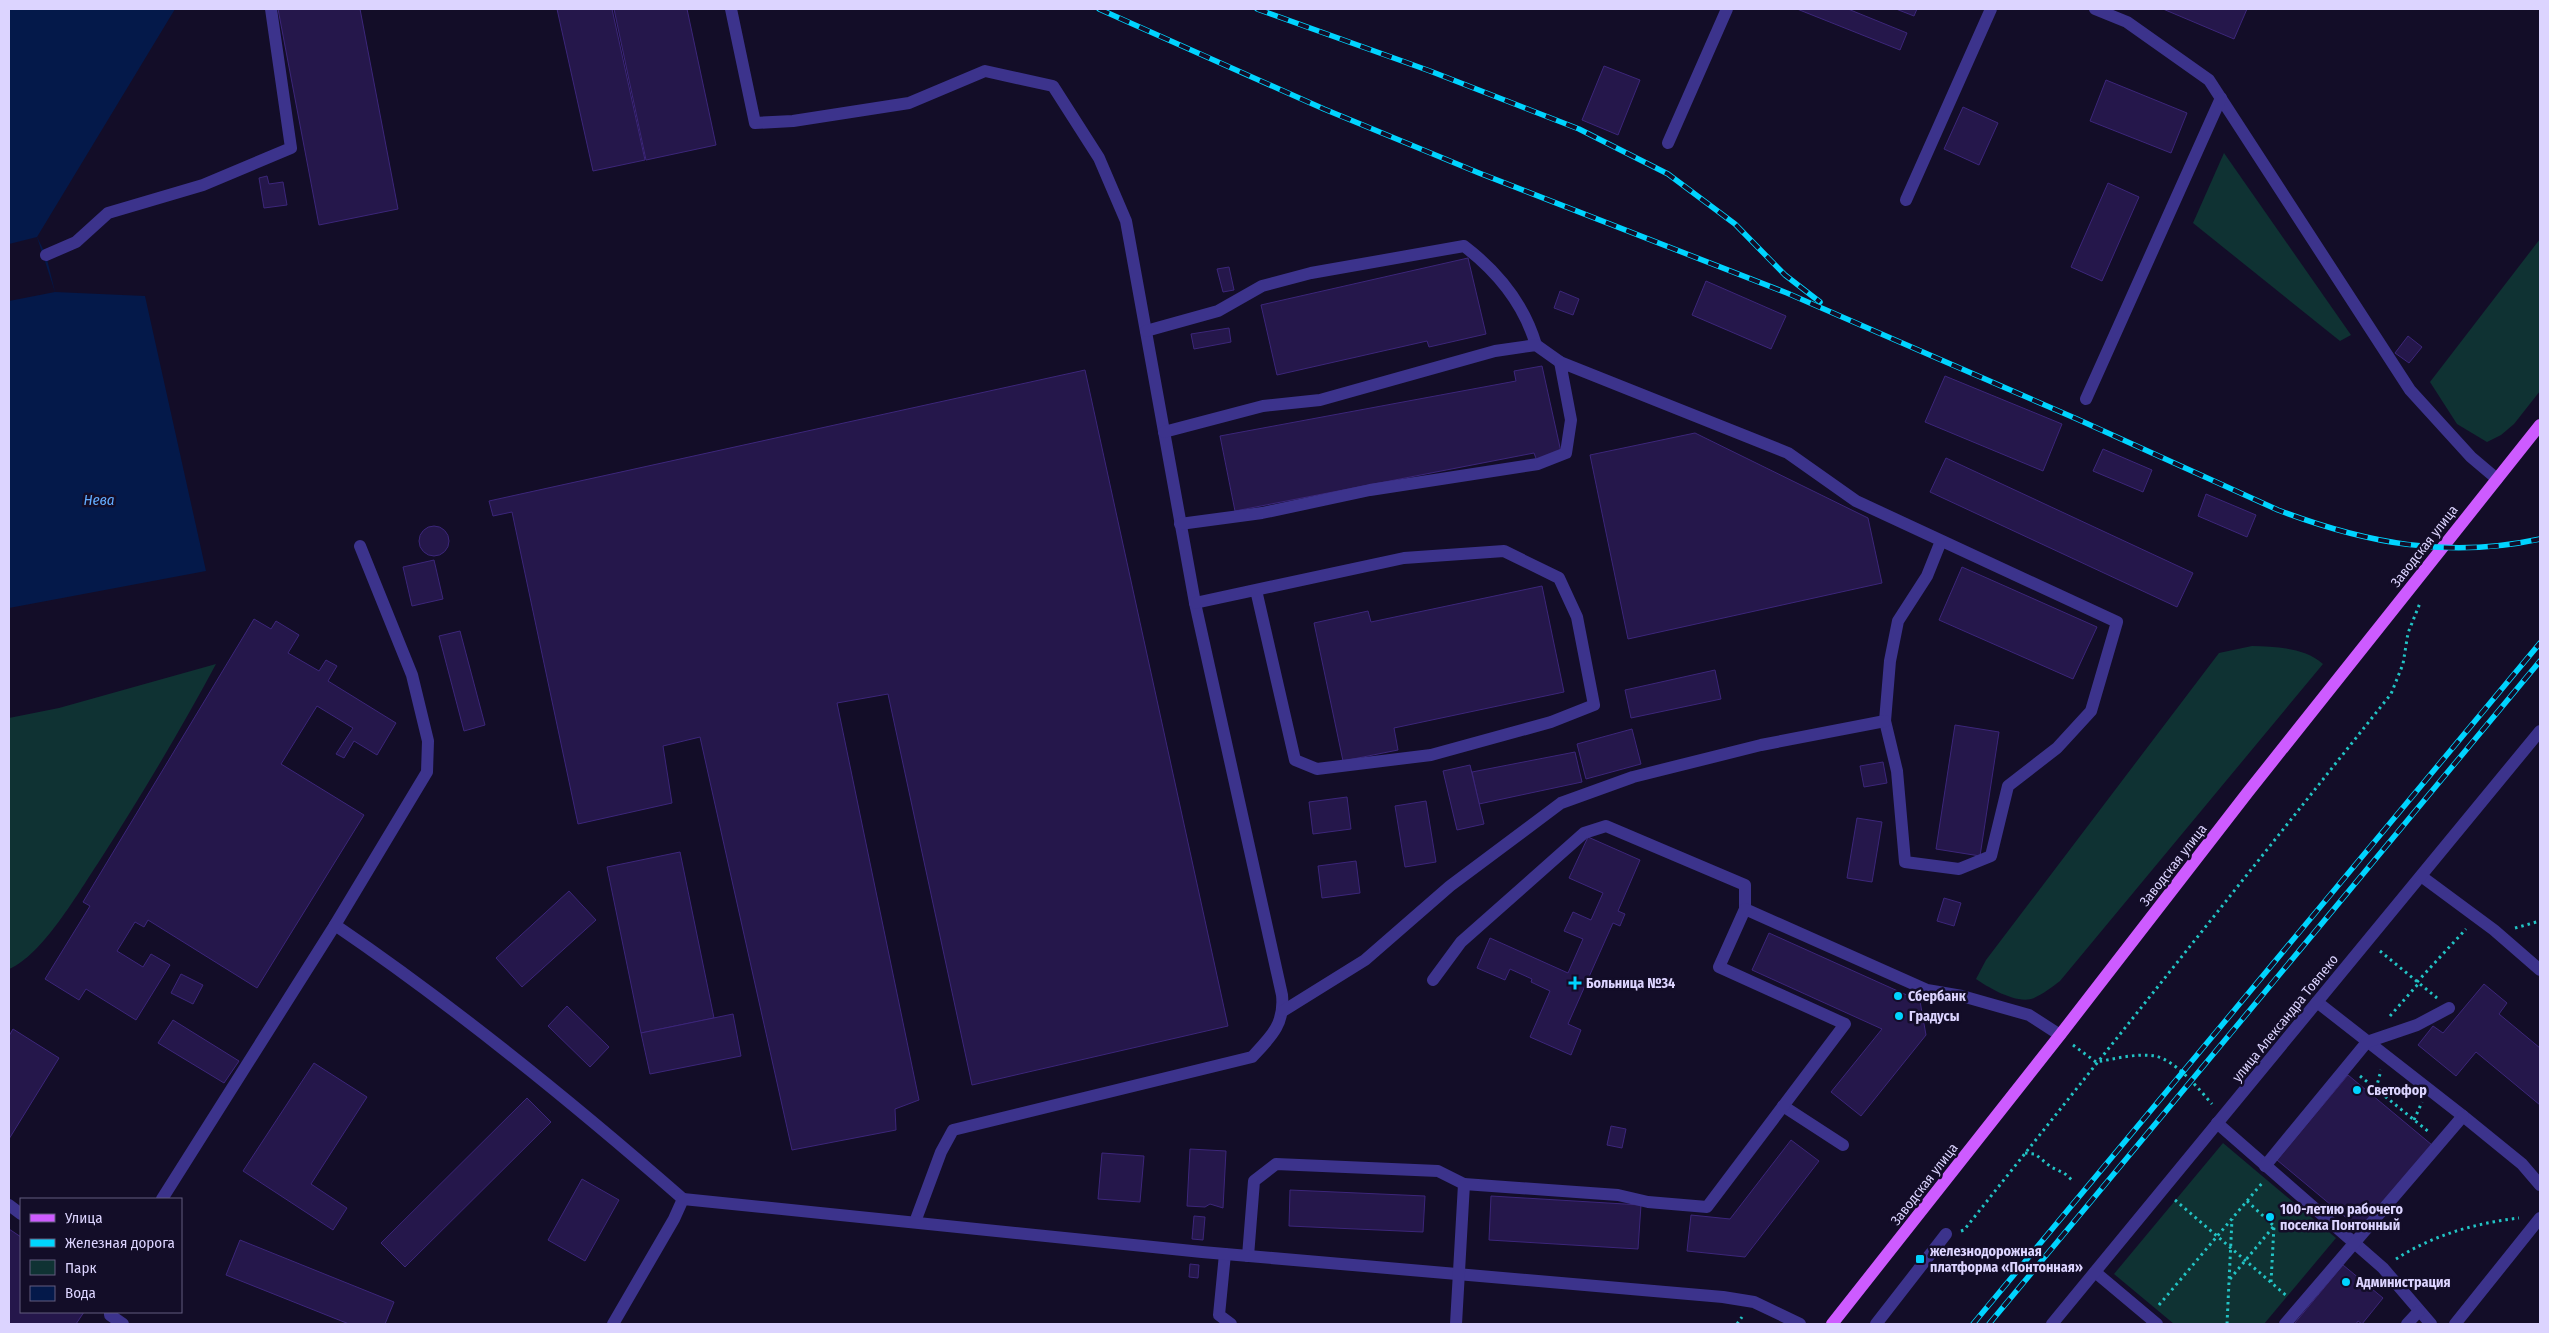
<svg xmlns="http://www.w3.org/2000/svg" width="2549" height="1333" font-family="'Fira Sans Condensed',sans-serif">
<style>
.green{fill:#0f3233}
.water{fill:#04194a}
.pier{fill:#130d28}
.building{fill:#25174b;stroke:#3c267a}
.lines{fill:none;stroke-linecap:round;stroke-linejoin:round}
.path{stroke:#22c4c5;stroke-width:3;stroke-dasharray:2.5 4;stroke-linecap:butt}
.minor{stroke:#3c338c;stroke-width:12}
.major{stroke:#cd5bff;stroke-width:12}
.rail-casing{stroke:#00d4ff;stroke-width:5.5}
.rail{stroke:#130d28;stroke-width:4;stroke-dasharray:11;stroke-linecap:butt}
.poi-dot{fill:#00d4ff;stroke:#130d28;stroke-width:2}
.labels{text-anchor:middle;stroke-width:5;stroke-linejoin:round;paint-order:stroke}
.street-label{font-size:14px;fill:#dcd4ff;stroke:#130d28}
.poi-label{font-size:14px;font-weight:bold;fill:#dcd4ff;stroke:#130d28;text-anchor:start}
.water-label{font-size:15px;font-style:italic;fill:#62acff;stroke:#130d28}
</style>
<rect width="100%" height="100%" fill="#130d28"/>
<!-- green -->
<g class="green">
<polygon points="2224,153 2351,335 2340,341 2193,223"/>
<polygon points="2540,239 2540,391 2514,424 2501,435 2487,442 2457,424 2430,382"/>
<path d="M2252,646C2276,647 2304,647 2323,664L2060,981C2052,987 2043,994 2034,998C2018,1005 1989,988 1976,979L1986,960L2219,653Z"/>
<path d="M216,664C180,731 141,796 100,860C80,890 42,956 9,969V718L59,708Z"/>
<polygon points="2223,1143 2336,1238 2264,1324 2174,1324 2114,1274"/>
</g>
<!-- water -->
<polygon class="water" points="9,9 175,9 37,237 46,255 55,292 145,296 206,571 9,608"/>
<!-- pier -->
<polygon class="pier" points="37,237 55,292 9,301 9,244"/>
<!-- building -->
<g class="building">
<polygon points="278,9 360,9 398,209 319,225"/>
<polygon points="557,9 612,9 645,160 593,171"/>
<polygon points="614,9 687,9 716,145 646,160"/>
<polygon points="1797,9 1848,9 1907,33 1900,50"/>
<polygon points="1896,9 1917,9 1914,16"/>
<polygon points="2163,9 2247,9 2234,39"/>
<polygon points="1604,66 1640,80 1618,135 1582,120"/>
<polygon points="2106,80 2187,113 2171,153 2090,121"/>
<polygon points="1963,107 1998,123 1979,165 1944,149"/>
<polygon points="267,176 269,184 283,182 287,205 264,208 259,178"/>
<polygon points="2108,183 2139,197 2102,281 2071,267"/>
<polygon points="1468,258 1486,334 1429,347 1427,341 1277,375 1261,305"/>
<polygon points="1229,267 1234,290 1223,292 1217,269"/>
<polygon points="1706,281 1786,316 1771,349 1692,315"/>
<polygon points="1560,291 1579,299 1573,315 1554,308"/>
<polygon points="1229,328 1231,342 1194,349 1191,334"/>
<polygon points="2408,336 2422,347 2409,363 2395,353"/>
<polygon points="1542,366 1561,452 1537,461 1534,453 1235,511 1220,436 1516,381 1514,371"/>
<polygon points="1085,370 1228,1026 972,1085 888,694 837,703 919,1100 895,1109 896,1130 792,1150 700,737 663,746 672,803 578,824 512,512 493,516 489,501"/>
<polygon points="1945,376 2062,424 2043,471 1925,422"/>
<polygon points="1695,433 1868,518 1882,583 1628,639 1590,455"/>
<polygon points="2103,449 2152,470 2143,492 2093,471"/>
<polygon points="1946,458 2193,573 2177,607 1930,492"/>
<polygon points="2206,494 2256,515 2247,537 2198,516"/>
<circle cx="434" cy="541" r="15"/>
<polygon points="434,560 443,599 412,606 403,567"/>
<polygon points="1962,567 2097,627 2073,679 1939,620"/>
<polygon points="1542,586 1564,692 1394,728 1398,750 1343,761 1314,623 1368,611 1371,622"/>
<polygon points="254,619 271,629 276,621 299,635 288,653 319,671 326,660 337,666 328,681 396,723 377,755 354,741 344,758 336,754 353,728 317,706 281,764 364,815 257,988 148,920 144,927 135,922 117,951 143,967 151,954 170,965 136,1020 86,989 79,1000 45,979 90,906 83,902"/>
<polygon points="460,631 485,725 464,731 439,636"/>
<polygon points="1715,670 1721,699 1631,718 1625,690"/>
<polygon points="1955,725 1999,732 1980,856 1936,849"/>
<polygon points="1632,729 1641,764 1586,779 1577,744"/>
<polygon points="1575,752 1582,782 1479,804 1472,772"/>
<polygon points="1883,762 1887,783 1864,787 1860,766"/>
<polygon points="1470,765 1484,824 1457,830 1443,771"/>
<polygon points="1347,797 1351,829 1313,834 1309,802"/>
<polygon points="1426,801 1436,862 1405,867 1395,806"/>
<polygon points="1857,818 1882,822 1872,882 1847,878"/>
<polygon points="1588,837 1640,860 1618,911 1625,914 1620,926 1613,923 1568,1024 1581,1030 1571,1055 1530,1037 1550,991 1531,982 1532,979 1510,969 1505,980 1477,968 1490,938 1568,973 1583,939 1564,931 1573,912 1591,920 1603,893 1569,878"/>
<polygon points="680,852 714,1018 641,1033 607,867"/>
<polygon points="1356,861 1360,893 1322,898 1318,866"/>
<polygon points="569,891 596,920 522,987 496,958"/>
<polygon points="1944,898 1961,903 1954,926 1937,921"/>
<polygon points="1769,933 1920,1001 1926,1035 1861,1116 1831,1092 1882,1029 1752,970"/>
<polygon points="181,974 203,985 193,1004 171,993"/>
<polygon points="2484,984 2507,1003 2499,1014 2540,1048 2540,1105 2476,1052 2456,1076 2418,1045 2433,1026 2443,1033"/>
<polygon points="567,1006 609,1047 590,1067 548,1026"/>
<polygon points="733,1014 741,1056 650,1074 641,1033"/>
<polygon points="173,1020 239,1061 224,1083 158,1043"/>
<polygon points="13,1029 59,1058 9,1139 9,1036"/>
<polygon points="314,1063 367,1097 311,1184 347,1208 333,1230 243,1171"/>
<polygon points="2348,1075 2432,1145 2361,1230 2277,1160"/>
<polygon points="527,1098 551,1122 405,1267 381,1243"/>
<polygon points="1611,1126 1626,1129 1622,1148 1607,1145"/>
<polygon points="1791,1140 1819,1161 1745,1257 1687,1251 1691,1215 1730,1219"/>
<polygon points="1190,1149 1226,1151 1223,1208 1210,1204 1205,1207 1187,1206"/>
<polygon points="1102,1153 1144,1156 1140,1202 1098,1199"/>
<polygon points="582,1179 619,1200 585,1261 548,1240"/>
<polygon points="1290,1190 1425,1196 1423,1232 1289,1226"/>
<polygon points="1491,1196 1641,1205 1638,1249 1489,1240"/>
<polygon points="1194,1216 1205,1217 1203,1240 1192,1239"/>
<polygon points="9,1229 21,1237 21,1312 84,1312 76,1324 9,1324"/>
<polygon points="240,1240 394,1302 385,1324 349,1324 226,1275"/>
<polygon points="1190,1264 1199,1265 1198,1278 1189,1277"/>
<polygon points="2343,1265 2383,1298 2362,1324 2358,1321 2356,1324 2294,1324"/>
</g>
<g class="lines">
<!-- path -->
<g class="path">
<polyline points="2515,928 2540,921"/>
<polyline points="2380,951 2437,998"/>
<polyline points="2417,982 2466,929"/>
<polyline points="2390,1016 2419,983"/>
<path d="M2073,1045L2096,1062C2114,1059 2136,1053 2155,1056C2175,1060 2199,1089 2212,1104"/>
<polyline points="2360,1076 2429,1132"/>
<polyline points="2376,1089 2381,1070"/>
<polyline points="2414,1120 2422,1102"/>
<polyline points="2025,1153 2035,1154 2051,1167 2064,1173 2072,1180"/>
<polyline points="2175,1200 2288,1297"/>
<polyline points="2247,1201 2274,1226"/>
<polyline points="1961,1231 1964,1230 2391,694 2403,664 2408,633 2420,603"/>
<path d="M2396,1259C2433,1235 2476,1223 2519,1218"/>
<polyline points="2230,1279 2274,1226"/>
<polyline points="2271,1282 2274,1226"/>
<polyline points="2159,1305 2263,1182"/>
<polyline points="1737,1324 1742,1317"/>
<polyline points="2227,1324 2232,1219"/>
</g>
<!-- minor -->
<g class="minor">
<path d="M731,9L755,123L793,121L909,103L985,71L1053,86L1099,158L1126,221L1195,603L1282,995C1285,1024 1271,1037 1252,1057L953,1130L941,1152L915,1222"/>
<polyline points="2095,9 2127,22 2209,80 2410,390 2471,457 2497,479"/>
<polyline points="1668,143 1727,9"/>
<polyline points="1906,200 1991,9"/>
<polyline points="46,255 76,242 108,213 203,185 291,148 271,9"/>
<path d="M1146,331L1218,311L1262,286L1311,273L1464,246C1498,272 1524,304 1536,345"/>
<polyline points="2086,399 2221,98"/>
<polyline points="1164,432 1263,406 1320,400 1495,351 1536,345 1560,362"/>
<polyline points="1180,524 1262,513 1370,490 1538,464 1566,453 1571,420 1560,362 1788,453 1856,501 2117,622 2091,711 2057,748 2008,786 1991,856 1959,869 1905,862 1897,771 1885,721 1890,661 1898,621 1927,576 1941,541"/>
<polyline points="1195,603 1404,558 1504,551 1559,578 1577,617 1594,705 1551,722 1431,755 1317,769 1295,760 1256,590"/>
<polyline points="2421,876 2494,930 2540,970"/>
<path d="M335,925C457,1008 572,1102 683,1199"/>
<polyline points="1433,980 1461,942 1584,833 1606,826 1745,885 1745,909"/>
<polyline points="2317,1002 2463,1116 2522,1164 2540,1185"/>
<polyline points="1283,1011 1365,960 1450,886 1561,803 1633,777 1761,745 1885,721"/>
<polyline points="1783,1106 1843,1145"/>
<polyline points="2217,1123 2383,1268 2431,1324"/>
<polyline points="2265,1166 2367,1042 2417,1025 2449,1008"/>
<polyline points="162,1199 335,925 427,772 428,741 412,675 360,546"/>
<polyline points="9,1205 21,1214"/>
<polyline points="1225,1254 1219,1315 1231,1324"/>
<polyline points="1248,1256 1254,1181 1276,1164 1438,1171 1464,1184"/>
<polyline points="2095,1272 2157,1324"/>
<polyline points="110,1312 110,1315 123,1324"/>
<polyline points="613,1324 674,1219 683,1199 1202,1252 1723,1297 1754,1302 1800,1324"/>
<polyline points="1456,1324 1464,1184 1618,1195 1648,1202 1707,1207 1845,1024 1719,967 1745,909 1927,990 1962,996 2029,1015 2060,1035"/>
<polyline points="1876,1324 1946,1234"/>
<polyline points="2052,1324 2540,731"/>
<polyline points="2285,1324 2463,1116"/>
<polyline points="2407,1324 2419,1311"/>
<polyline points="2455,1324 2540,1218"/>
</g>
<!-- major -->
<polyline class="major" points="1832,1324 2060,1035 2248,792 2540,425"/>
<defs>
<g id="rail">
<path d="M1099,9L1324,109L1479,173L1787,293L2077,419L2278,510C2365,543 2448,559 2540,539"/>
<polyline points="1257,9 1430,71 1579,129 1668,174 1735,224 1785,275 1820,302"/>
<polyline points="1973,1324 2540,643"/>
<polyline points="1989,1324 2540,661"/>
</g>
</defs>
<!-- rail casing -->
<use href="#rail" class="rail-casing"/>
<!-- rail -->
<use href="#rail" class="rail"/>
</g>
<!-- markers -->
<g class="poi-dot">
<path d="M1572.5 975.5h5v5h5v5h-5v5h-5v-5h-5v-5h5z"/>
<circle cx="1898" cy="996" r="5"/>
<circle cx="1899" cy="1016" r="5"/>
<circle cx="2357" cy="1090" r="5"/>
<circle cx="2270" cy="1217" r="5"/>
<rect x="1915" y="1254" width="10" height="10" rx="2.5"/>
<circle cx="2346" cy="1282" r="5"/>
</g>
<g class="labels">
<!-- street labels -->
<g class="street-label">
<text transform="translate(2424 546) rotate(-52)" y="5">Заводская улица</text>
<text transform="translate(2173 865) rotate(-52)" y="5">Заводская улица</text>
<text transform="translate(2285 1018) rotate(-51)" y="5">улица Александра Товпеко</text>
<text transform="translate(1924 1184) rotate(-52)" y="5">Заводская улица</text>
</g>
<!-- poi labels -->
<g class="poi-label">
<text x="1586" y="988">Больница №34</text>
<text x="1908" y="1001">Сбербанк</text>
<text x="1909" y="1021">Градусы</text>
<text x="2367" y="1095">Светофор</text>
<text x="2280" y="1214">100-летию рабочего<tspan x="2280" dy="16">поселка Понтонный</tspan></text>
<text x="1930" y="1256">железнодорожная<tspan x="1930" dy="16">платформа «Понтонная»</tspan></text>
<text x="2356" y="1287">Администрация</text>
</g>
<!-- water labels -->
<g class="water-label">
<text x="99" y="505">Нева</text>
</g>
</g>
<!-- border -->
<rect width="2549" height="1333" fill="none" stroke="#dcd4ff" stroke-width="20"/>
<!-- legend -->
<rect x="20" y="1198" width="162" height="115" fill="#130d28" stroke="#635d7e"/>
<rect x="30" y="1214" width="25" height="8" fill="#cd5bff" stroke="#635d7e"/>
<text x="65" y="1223" font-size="15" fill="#dcd4ff">Улица</text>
<rect x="30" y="1239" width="25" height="8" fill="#00d4ff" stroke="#635d7e"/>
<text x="65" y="1248" font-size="15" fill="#dcd4ff">Железная дорога</text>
<rect x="30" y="1260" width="25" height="15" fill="#0f3233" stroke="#635d7e"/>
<text x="65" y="1273" font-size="15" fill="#dcd4ff">Парк</text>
<rect x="30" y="1286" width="25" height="15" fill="#04194a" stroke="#635d7e"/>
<text x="65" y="1298" font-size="15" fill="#dcd4ff">Вода</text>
</svg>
